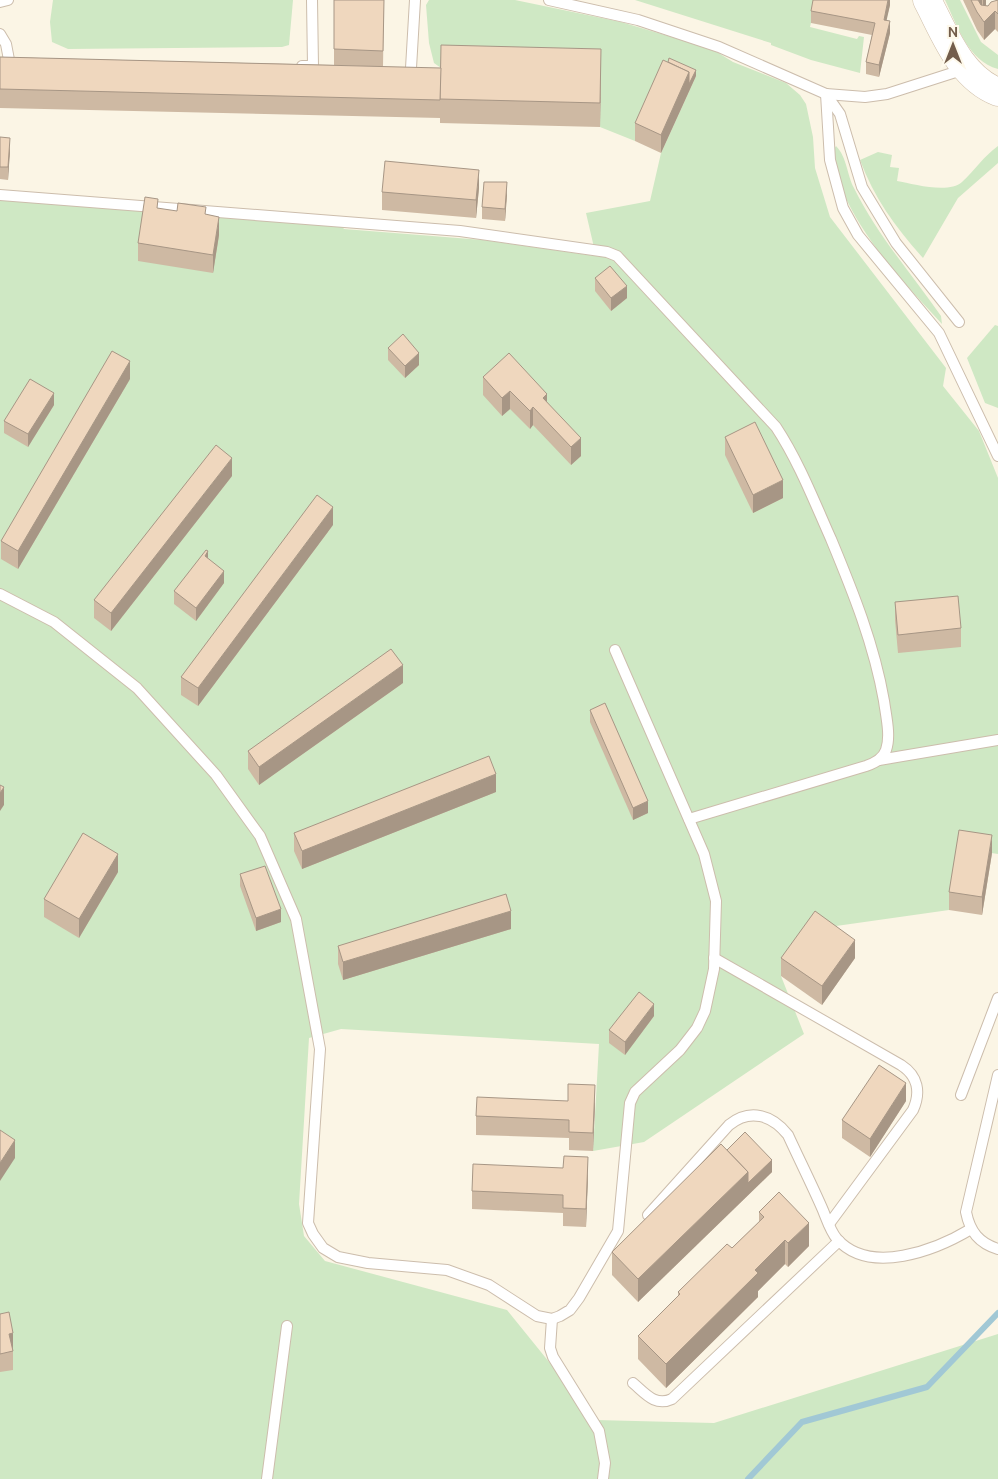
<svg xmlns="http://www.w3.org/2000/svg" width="998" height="1479" font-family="Ubuntu,sans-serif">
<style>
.green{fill:#cfe8c4}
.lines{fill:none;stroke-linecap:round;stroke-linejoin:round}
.stream{stroke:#a1c8d5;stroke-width:6}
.lane-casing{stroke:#ccbdac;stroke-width:12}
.secondary-casing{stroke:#cfbea9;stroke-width:29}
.lane{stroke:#fff;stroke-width:10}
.secondary{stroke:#fff;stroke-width:28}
.wall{fill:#ceb9a3}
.shaded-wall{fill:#a79685}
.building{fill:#efd7be;stroke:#a79685}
</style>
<rect width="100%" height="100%" fill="#fbf5e5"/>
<!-- green -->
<g class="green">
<polygon points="53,0 293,0 289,45 282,47 68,49 52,42 50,22"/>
<polygon points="429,0 515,0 621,22 712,49 733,62 786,83 800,95 806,104 813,137 815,168 830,217 946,368 943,386 979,431 998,478 998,854 959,848 949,910 815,929 781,976 804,1034 644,1142 593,1151 599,1044 341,1029 309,1038 299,1204 304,1236 325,1261 507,1310 596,1420 714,1423 998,1334 998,1479 0,1479 0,195 337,219 344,229 483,240 596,256 586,213 650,201 661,153 696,76 669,64 635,141 600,127 601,73 441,68 434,63 429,43 426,5"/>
<polygon points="635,0 816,0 810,27 857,39 859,36 864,37 860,73 811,60 771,45 771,43"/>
<path d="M945,0H960L981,42L998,55V69C968,61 957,25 945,0Z"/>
<path d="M836,146C847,157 847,175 854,188C877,235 912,274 941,316L942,324C905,284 865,242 843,192C838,179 836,164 833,151Z"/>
<path d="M998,146V163L958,198L923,258C896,228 874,198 860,160L878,152L892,155L890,167L899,168L897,181C913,184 949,194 962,182C975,170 984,156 998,146Z"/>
<polygon points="995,325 998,326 998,408 985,403 967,358"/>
</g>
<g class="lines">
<!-- stream -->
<polyline class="stream" points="748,1479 802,1422 927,1387 998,1313"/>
<defs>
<g id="lane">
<polyline points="549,0 638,20 719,47 826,94 840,114 862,187 896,243 959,322"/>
<polyline points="0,2 8,0"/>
<polyline points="0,34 6,44 10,65 15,65"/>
<polyline points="302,66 313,66 312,0"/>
<polyline points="411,68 415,0"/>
<polyline points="965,69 887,94 865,97 826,94 830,160 843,208 858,235 939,333 998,456"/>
<path d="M0,195L460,231L607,252L617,256L776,427C799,462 814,501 831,539C853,592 874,644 884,701C886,716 891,736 886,750C883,759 875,763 866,766L689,819"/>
<polyline points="0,594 54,622 137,688 216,775 260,836 296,919 320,1049 308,1223 313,1234 323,1248 338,1257 368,1263 447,1270 489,1285 537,1316 552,1319 560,1316 570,1310 579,1298 618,1231 630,1103 635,1092 680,1050 697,1028 705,1011 714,969 716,901 704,854 615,650"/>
<polyline points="879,760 998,740"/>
<path d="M714,958L901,1065C918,1076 921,1092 913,1110L829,1224"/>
<path d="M998,1075L966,1212C970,1232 979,1243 998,1249"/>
<polyline points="961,1095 998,998"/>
<path d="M648,1215L729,1125C750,1108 772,1115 788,1135C799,1159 811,1183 822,1208C826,1217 830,1231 837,1239C870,1276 936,1250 971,1229"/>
<polyline points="552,1319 550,1348 553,1357 599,1431 605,1463 603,1479"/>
<path d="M633,1383C645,1393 655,1407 672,1399L839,1241"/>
<polyline points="267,1479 287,1326"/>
</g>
<path id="secondary" d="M927,0C945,34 960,77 998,92"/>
</defs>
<!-- lane casing -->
<use href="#lane" class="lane-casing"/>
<!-- secondary casing -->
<use href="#secondary" class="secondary-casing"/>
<!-- lane -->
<use href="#lane" class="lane"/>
<!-- secondary -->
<use href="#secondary" class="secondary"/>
</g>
<!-- wall -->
<g class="wall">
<polygon points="334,0 384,0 383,67 601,73 600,127 440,123 440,118 0,108 0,57 334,65"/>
<polygon points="890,0 890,5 886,20 890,33 879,77 866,74 866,62 872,35 811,23 811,11"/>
<polygon points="963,0 986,0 986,6 988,6 998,0 998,32 995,29 984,40 977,30"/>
<polygon points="696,76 661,153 635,141 635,123"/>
<polygon points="0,137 10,150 8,180 0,179"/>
<polygon points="479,188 476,218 382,210 382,192"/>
<polygon points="507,194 505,221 482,219 482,207"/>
<polygon points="158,208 219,235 213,273 138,261 138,243"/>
<polygon points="595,278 627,298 611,311 595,291"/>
<polygon points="388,348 419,365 405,378 388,360"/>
<polygon points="483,377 547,402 581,456 571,465 533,425 530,429 510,409 502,416 483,395"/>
<polygon points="130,379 18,569 1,559 1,541"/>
<polygon points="54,405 28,447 4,433 4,421"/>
<polygon points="725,437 783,498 753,513 725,455"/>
<polygon points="232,476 111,631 94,618 94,600"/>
<polygon points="333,525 198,706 181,695 181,677"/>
<polygon points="208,558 224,583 196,621 174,604 174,591"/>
<polygon points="895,602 961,628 961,647 898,653 895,620"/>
<polygon points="403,683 259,785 248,769 248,751"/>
<polygon points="590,710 648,813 633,820 590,722"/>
<polygon points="496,792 302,869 294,851 294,833"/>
<polygon points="992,853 982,915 949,910 949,892"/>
<polygon points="118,872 79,938 44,917 44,899"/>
<polygon points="240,874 281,922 256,931 240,886"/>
<polygon points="511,929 343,980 338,964 338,946"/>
<polygon points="781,958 855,958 822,1005 781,976"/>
<polygon points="654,1016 625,1055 609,1043 609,1030"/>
<polygon points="906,1101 870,1157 842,1138 842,1120"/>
<polygon points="595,1103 593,1151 569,1150 569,1138 476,1135 476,1116"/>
<polygon points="727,1150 772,1172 638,1302 612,1275 612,1252"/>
<polygon points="588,1175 586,1227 563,1226 563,1213 472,1209 472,1191"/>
<polygon points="759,1212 809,1246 788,1267 785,1264 758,1291 758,1297 666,1388 638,1359 638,1336 678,1296 678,1292 732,1248 759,1222"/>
<polygon points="0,1314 13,1351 13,1370 0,1372"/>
</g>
<!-- shaded-wall -->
<g class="shaded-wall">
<polygon points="888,0 890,0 890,5 884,32 884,20"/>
<polygon points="978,0 982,0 982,15"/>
<polygon points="983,0 986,0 986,16 983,18"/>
<polygon points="995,11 995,29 984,40 984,22"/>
<polygon points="890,21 890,33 879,77 879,65"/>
<polygon points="601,49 601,73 600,127 600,103"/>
<polygon points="696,70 696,76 661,153 661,135 689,72"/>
<polygon points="10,138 10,150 8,180 8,167"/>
<polygon points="479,170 479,188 476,218 476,200"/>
<polygon points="507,182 507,194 505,221 505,209"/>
<polygon points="219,217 219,235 213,273 213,255"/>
<polygon points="627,286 627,298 611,311 611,298"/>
<polygon points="419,353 419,365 405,378 405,366"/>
<polygon points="130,361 130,379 18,569 18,551"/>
<polygon points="510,391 510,409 502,416 502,398"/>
<polygon points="54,393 54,405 28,447 28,434"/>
<polygon points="547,394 547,412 543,398"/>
<polygon points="533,407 533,425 530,429 530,411"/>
<polygon points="581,438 581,456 571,465 571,447"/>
<polygon points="232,458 232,476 111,631 111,613"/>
<polygon points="783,480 783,498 753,513 753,495"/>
<polygon points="333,507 333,525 198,706 198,688"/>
<polygon points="208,551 208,563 205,556"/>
<polygon points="224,571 224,583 196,621 196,608"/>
<polygon points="403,665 403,683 259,785 259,767"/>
<polygon points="496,774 496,792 302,869 302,851"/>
<polygon points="4,787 4,805 0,811 0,793"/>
<polygon points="648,801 648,813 633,820 633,808"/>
<polygon points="992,835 992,853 982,915 982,897"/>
<polygon points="118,854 118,872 79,938 79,919"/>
<polygon points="281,909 281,922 256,931 256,918"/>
<polygon points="511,911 511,929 343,980 343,962"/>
<polygon points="855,940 855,958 822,1005 822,986"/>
<polygon points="654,1004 654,1016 625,1055 625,1042"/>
<polygon points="906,1083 906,1101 870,1157 870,1139"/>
<polygon points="595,1085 595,1103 593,1151 593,1133"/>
<polygon points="15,1140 15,1158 0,1181 0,1163"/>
<polygon points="588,1157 588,1175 586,1227 586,1209"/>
<polygon points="772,1160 772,1172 638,1302 638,1279 748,1172"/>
<polygon points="809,1223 809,1246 788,1267 788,1243"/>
<polygon points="785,1240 785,1264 758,1291 758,1297 666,1388 666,1364 755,1270"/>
<polygon points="13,1333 13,1351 9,1352 9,1334"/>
</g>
<!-- building -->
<g class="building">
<polygon points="334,0 384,0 383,51 334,49"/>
<polygon points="813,0 888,0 884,20 890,21 879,65 866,62 875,23 811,11"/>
<polygon points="971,0 978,0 981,5 988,6 991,2 998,0 998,14 995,11 984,22 977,12"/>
<polygon points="441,45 601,49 600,103 440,99"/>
<polygon points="0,57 441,68 440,100 0,89"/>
<polygon points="669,58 696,70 689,84 689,72 668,62"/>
<polygon points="663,60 689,72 661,135 635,123"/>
<polygon points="0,137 10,138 8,167 0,167"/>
<polygon points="385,161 479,170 476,200 382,192"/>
<polygon points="484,182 507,182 505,209 482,207"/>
<polygon points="145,197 158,199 157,208 177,211 178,203 206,207 205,214 219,217 213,255 138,243"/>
<polygon points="610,266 627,286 611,298 595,278"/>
<polygon points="403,334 419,353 405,366 388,348"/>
<polygon points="112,351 130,361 18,551 1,541"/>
<polygon points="509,353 547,394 543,398 581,438 571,447 533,407 530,411 510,391 502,398 483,377"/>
<polygon points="30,379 54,393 28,434 4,421"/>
<polygon points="755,422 783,480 753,495 725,437"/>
<polygon points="216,445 232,458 111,613 94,600"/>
<polygon points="317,495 333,507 198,688 181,677"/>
<polygon points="206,550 208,551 205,556 224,571 196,608 174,591"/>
<polygon points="958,596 961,628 898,635 895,602"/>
<polygon points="391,649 403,665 259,767 248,751"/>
<polygon points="605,703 648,801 633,808 590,710"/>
<polygon points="489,756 496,774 302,851 294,833"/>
<polygon points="0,785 4,787 0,793"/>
<polygon points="959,830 992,835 982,897 949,892"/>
<polygon points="83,833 118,854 79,919 44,899"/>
<polygon points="265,866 281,909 256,918 240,874"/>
<polygon points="506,894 511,911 343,962 338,946"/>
<polygon points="815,911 855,940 822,986 781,958"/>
<polygon points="639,992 654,1004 625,1042 609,1030"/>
<polygon points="879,1065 906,1083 870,1139 842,1120"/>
<polygon points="568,1084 595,1085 593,1133 569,1132 569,1120 476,1116 477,1097 568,1101"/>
<polygon points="0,1130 15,1140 0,1163"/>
<polygon points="745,1132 772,1160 748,1183 748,1172 727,1150"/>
<polygon points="721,1144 748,1172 638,1279 612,1252"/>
<polygon points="564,1156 588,1157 586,1209 563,1208 563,1195 472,1191 473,1164 563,1168"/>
<polygon points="779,1192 809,1223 788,1243 785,1240 755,1270 758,1273 666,1364 638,1336 680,1294 678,1292 727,1244 732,1248 764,1217 759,1212"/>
<polygon points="9,1312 13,1333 9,1334 13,1351 0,1354 0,1314"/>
</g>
<!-- north arrow -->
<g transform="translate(953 45)" stroke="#fef9eb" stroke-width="4" paint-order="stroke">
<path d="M0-4L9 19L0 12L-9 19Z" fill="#735d4b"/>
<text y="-8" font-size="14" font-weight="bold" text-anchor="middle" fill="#735d4b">N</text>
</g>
</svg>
